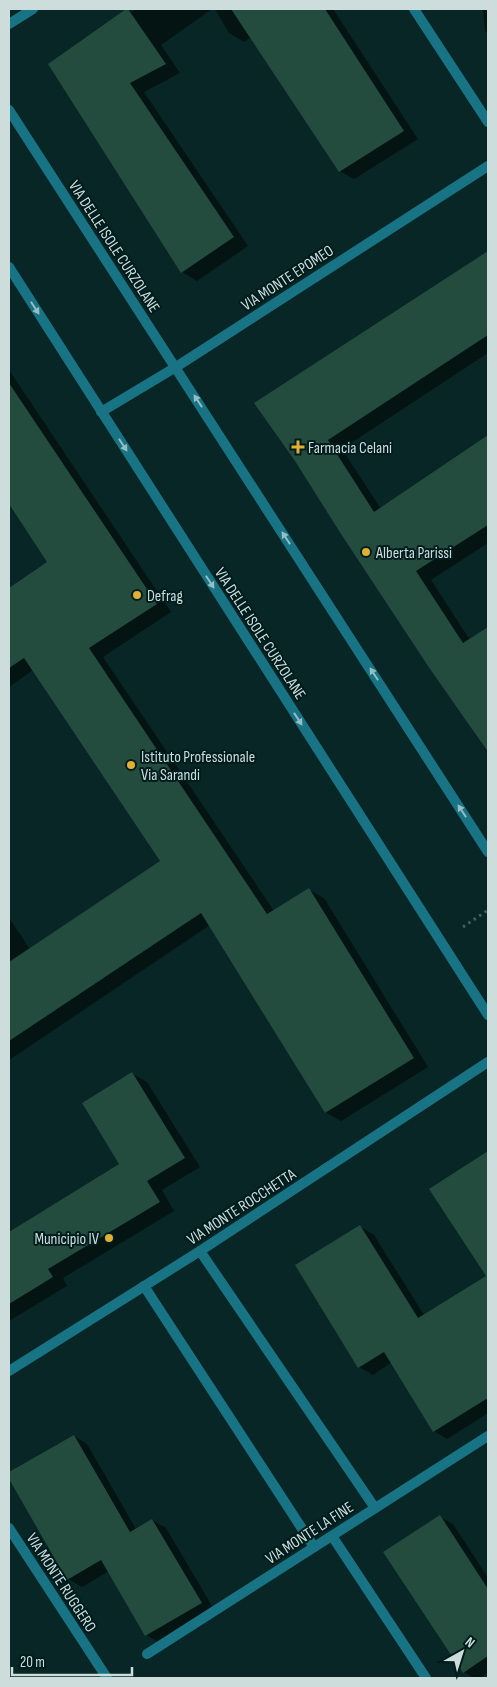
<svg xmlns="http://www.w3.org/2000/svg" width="497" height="1687" font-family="'Sofia Sans Condensed',sans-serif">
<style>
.shadow{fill:#0007}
.building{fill:#234b3e}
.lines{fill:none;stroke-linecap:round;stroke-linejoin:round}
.path{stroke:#445f5e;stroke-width:3;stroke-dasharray:2.5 4;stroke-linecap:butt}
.service{stroke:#187484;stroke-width:10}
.minor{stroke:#187484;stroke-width:10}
.tertiary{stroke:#187484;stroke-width:10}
.oneway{fill:#96bec2}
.poi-dot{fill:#e0b034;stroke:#001c1c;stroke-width:2}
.labels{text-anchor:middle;stroke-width:4;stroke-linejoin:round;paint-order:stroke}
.street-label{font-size:16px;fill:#ccdddc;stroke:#001c1c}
.poi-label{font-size:16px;fill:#ccdddc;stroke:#001c1c;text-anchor:start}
</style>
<rect width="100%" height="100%" fill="#072625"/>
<!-- shadow -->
<g class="shadow">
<polygon points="128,9 132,12 136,9 212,9 161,45 180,73 144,92 248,246 197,281 182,272 49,64"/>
<polygon points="215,9 333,9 418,139 354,179 339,171 251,37 244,42 229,33"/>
<polygon points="483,9 488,9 488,33 485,31"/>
<polygon points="488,253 488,353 342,449 381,509 488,437 488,543 431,580 470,640 488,628 488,753 342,533 296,460 256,403"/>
<polygon points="9,370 171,612 103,657 274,911 309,890 324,898 428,1067 341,1121 325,1112 210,925 9,1060 9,918 30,949 162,862 33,670 9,687 9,589 49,563 9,502"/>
<polygon points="132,1074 147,1082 200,1167 162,1190 174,1211 63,1278 67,1286 9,1321 9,1233 121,1164"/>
<polygon points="486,1154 488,1155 488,1413 447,1439 434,1431 392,1362 373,1375 359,1367 361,1227 374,1235 424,1315 487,1276"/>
<polygon points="74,1436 87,1444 136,1529 152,1520 166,1528 215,1611 160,1643 146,1635 109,1571 82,1587 68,1579 9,1474"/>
<polygon points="440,1517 453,1524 488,1578 488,1673 480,1678 474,1678 464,1672"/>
</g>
<!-- building -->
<g class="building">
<polygon points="126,9 128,9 166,64 130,83 234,237 181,273 48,64"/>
<polygon points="231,9 325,9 404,131 339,172"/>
<polygon points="488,251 488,335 328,440 374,512 488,435 488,525 416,571 463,643 488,627 488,752 428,666 341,534 295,461 254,403"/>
<polygon points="9,383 157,604 89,648 267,914 309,888 414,1058 325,1113 201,913 9,1041 9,962 160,861 24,658 9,668 9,588 47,562 9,504"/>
<polygon points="132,1072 185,1158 147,1181 160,1202 48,1269 53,1277 9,1304 9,1232 119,1164 82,1103"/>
<polygon points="488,1151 488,1398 433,1432 384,1352 358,1368 295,1265 360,1225 418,1318 486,1276 429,1189"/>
<polygon points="74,1435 130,1532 152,1519 202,1603 145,1636 101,1560 67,1580 9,1479 9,1472"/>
<polygon points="440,1515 488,1589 488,1656 463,1673 383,1552"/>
</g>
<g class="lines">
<!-- path -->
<polyline class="path" points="463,927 488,910"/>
<!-- service -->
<g class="service">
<polyline points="200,1251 375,1508"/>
<polyline points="144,1286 314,1547"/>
<polyline points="332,1536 426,1678"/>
</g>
<!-- minor -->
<g class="minor">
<polyline points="414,9 488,122"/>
<polyline points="9,24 33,9"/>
<polyline points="101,412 176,367 488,166"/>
<polyline points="9,1371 200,1251 488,1062"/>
<polyline points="9,1528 107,1678"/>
<polyline points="147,1654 488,1436"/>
</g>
<!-- tertiary -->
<g class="tertiary">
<polyline points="9,110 488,852"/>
<polyline points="9,267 488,1015"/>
</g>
</g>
<!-- one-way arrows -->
<defs><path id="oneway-solid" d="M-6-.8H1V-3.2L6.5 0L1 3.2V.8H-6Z" transform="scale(1.25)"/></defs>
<g class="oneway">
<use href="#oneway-solid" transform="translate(35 308) rotate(57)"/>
<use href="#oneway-solid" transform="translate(198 401) rotate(-123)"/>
<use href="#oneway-solid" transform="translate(123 445) rotate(57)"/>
<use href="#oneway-solid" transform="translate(286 538) rotate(-123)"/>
<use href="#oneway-solid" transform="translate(210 582) rotate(57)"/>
<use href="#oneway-solid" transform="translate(374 674) rotate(-123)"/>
<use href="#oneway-solid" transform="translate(298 719) rotate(57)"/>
<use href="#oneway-solid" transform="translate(462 811) rotate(-123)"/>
</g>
<!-- markers -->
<g class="poi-dot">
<path d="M295.5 439.5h5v5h5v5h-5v5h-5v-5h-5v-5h5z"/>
<circle cx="366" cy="552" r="5"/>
<circle cx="137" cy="595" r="5"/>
<circle cx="131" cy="765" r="5"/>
<circle cx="109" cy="1238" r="5"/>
</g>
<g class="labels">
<!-- street labels -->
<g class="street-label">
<text transform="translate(115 246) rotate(57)" y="6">VIA DELLE ISOLE CURZOLANE</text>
<text transform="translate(287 277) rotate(-33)" y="6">VIA MONTE EPOMEO</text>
<text transform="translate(261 633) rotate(57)" y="6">VIA DELLE ISOLE CURZOLANE</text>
<text transform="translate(241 1206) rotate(-33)" y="6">VIA MONTE ROCCHETTA</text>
<text transform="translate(309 1532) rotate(-33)" y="6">VIA MONTE LA FINE</text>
<text transform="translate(62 1582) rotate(57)" y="6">VIA MONTE RUGGERO</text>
</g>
<!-- poi labels -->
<g class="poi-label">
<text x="308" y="453">Farmacia Celani</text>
<text x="376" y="558">Alberta Parissi</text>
<text x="147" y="601">Defrag</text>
<text x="141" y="762">Istituto Professionale<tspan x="141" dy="18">Via Sarandi</tspan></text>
<text x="99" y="1244" text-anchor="end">Municipio IV</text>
</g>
</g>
<!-- border -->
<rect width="497" height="1687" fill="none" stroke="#ccdddc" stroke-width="20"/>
<!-- north arrow -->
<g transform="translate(462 1652) rotate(39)" stroke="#001c1c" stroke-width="4" paint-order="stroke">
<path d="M0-4L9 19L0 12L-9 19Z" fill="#ccdddc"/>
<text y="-8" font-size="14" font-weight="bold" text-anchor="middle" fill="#ccdddc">N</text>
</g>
<!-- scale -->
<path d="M12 1667v8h120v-8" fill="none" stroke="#ccdddc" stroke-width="2.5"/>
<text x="20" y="1667" font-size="15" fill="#ccdddc" stroke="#001c1c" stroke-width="4" paint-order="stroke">20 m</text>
</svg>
